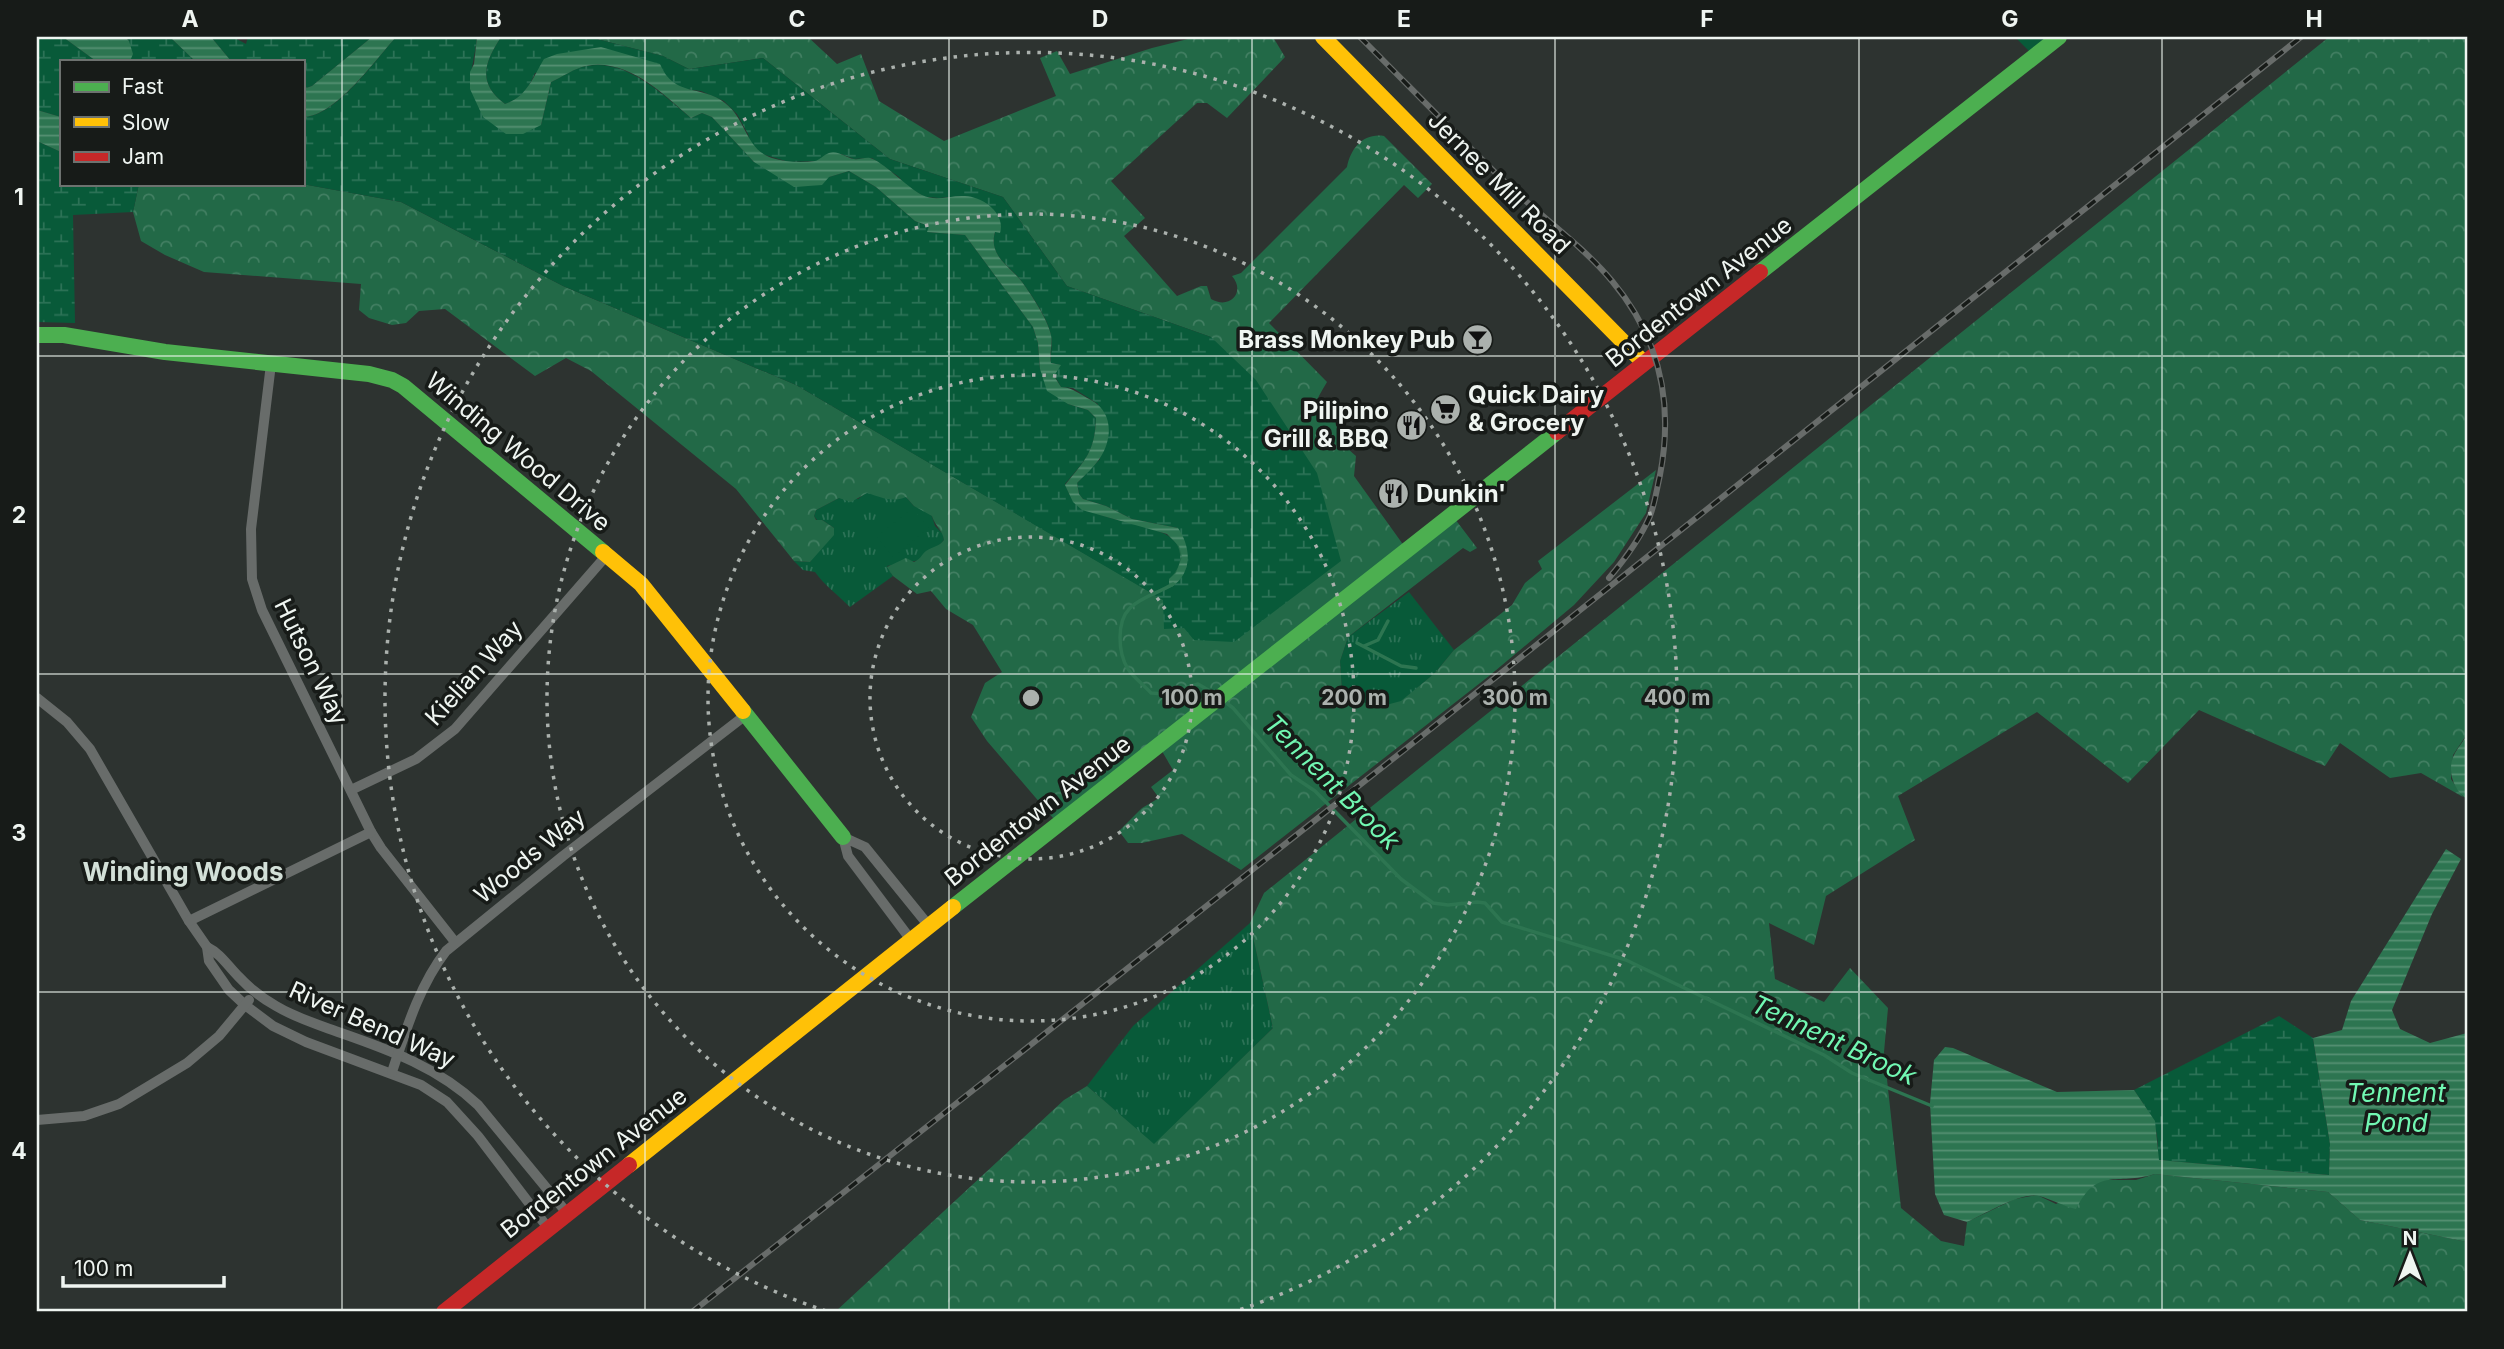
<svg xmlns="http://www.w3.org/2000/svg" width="2504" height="1349" font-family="Inter,sans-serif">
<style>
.grass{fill:url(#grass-tufts)}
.forest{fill:url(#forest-crowns)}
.wetland{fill:url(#wetland-marsh)}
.green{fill:#085a39}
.water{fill:url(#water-rules)}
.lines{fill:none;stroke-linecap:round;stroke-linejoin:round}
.stream{stroke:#2d7551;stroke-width:3.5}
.street{stroke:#686c6a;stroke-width:10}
.fast{stroke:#4caf50;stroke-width:16}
.slow{stroke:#ffc107;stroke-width:16}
.jam{stroke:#c62828;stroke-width:16}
.rail-casing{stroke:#686c6a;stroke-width:6}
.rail{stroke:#171b18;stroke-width:3.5;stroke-dasharray:10;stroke-linecap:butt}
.grid{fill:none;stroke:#eff5f1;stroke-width:2;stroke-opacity:0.55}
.ring{fill:none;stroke:#abb1ad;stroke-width:3.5;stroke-dasharray:3.5 7}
.labels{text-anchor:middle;stroke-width:7;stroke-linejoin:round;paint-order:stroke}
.street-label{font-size:24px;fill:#eff5f1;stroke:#171b18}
.poi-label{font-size:24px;font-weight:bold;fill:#eff5f1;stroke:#171b18;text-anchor:end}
.water-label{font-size:26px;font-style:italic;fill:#71f7b2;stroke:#171b18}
.neighbourhood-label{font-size:26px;font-weight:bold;fill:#d3e0d8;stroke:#171b18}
.centre{fill:#abb1ad;stroke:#171b18;stroke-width:3.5}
.ring-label{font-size:21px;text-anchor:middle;font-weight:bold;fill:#abb1ad;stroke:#171b18;stroke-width:7;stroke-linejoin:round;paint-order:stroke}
.neatline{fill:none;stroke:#eff5f1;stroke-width:2.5}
.grid-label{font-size:23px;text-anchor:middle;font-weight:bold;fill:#eff5f1}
</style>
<defs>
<pattern id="grass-tufts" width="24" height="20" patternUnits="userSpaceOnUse" patternTransform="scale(1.75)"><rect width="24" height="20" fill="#085a39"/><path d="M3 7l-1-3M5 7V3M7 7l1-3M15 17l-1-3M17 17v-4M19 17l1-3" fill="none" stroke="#2c7256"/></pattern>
<pattern id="forest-crowns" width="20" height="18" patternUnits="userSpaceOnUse" patternTransform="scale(1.75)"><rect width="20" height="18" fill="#226947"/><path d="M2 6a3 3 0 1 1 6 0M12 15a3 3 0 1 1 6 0" fill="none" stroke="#427f62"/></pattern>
<pattern id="wetland-marsh" width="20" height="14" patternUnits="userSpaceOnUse" patternTransform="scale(1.75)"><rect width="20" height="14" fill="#085a39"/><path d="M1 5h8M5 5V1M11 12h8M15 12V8" fill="none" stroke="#2c7256"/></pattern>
<pattern id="water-rules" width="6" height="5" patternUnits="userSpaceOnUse" patternTransform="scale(1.75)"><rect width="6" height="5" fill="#2d7551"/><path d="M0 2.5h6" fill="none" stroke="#569073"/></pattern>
</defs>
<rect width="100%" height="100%" fill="#2d3330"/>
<!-- grass -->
<g class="grass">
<path d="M867,492L906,497L914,506L925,510L932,516L935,526L943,534L944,540C938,549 927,550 920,560L887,566L893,576L850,607C838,595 825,586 815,572L803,570L794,561L810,562L834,528L822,520H817L814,516L816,510L839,498L858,499Z"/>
<polygon points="1409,592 1454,650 1435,673 1401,702 1375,708 1342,691 1340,661 1348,637"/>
<polygon points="1250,923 1273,1028 1154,1145 1087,1086 1133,1026"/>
</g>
<!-- forest -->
<g class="forest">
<path d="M589,37H808L837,64L861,54L879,101L944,141L1056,96L1040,58L1057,51L1070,74L1152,48L1196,37H1273L1285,57L1227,118L1207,103H1197L1111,181L1145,218L1124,236L1177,296L1201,286H1207L1211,299C1230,310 1246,292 1232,276L1241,273L1347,167C1351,148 1363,133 1384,136L1432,184L1418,198L1404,185L1269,323L1327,382C1320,394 1309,409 1320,421L1331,409L1338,419C1333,433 1345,447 1356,456L1354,476L1407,550L1452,515L1477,548L1470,552L1463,548L1348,637L1340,661L1342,691L1375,708L1401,701L1435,673L1454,650L1512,605L1525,583L1542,569L1538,561L1656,470L1646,513L1614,562L1574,605L1489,676L1241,870L1182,834L1142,843H1128L1119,831L1142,808L1159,798L1151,787L1173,770L1159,746L1059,825L987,741L971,717L985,683L1002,672L973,625L946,609L931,591L917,594L893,576L887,567L906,558L914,562C921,559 921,555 926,551C933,546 939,547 944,540C943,531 935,526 932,516L914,506L906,497C891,503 881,497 867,493L851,502L839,498L816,510L814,516L816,520H822L834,528V535L810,562L794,561L736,489L591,371L566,358L535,376L445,309L419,311L406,323L392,325L369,318L359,310L361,284L204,272L165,255L141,241L133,212L139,184H302L401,202L563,286L796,385L1164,600L1211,337L1067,286L1003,197L890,159L763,58L689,69L663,56Z"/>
<polygon points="2329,37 2467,37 2467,734 2453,755 2451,779 2463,797 2421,773 2390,778 2340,743 2325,766 2199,710 2128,783 2037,712 1898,796 1915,840 1826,896 1814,945 1769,923 1775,979 1824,1002 1850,968 1888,1008 1884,1052 1901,1208 1941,1241 1964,1246 1967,1222 2015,1199 2037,1195 2056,1204 2102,1180 2136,1180 2155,1174 2328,1192 2360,1220 2467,1242 2467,1312 835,1312 1064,1100 1087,1086 1154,1144 1273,1028 1250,923 1264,893"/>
</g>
<!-- wetland -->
<g class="wetland">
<polygon points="37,37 63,37 96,61 61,61 61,117 37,110"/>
<polygon points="125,37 170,37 195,61 130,61 129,41"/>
<polygon points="211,37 233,37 246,44 248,37 372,37 312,86 303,89 303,61 231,61"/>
<path d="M396,37H477C475,55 470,71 470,89L541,125L551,82C562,77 574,68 586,66C627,58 663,95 691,118L702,113L712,117L754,162L829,177L849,171L876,187L915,221L929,226L928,232L965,235L1033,327L1038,343L1040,369L1068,404L1088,410L1096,418C1095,453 1085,460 1065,484C1068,491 1071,499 1076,503C1105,522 1137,521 1165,534C1184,543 1185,566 1169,579L1187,567L1178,528L1132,519L1106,506L1083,499L1079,494L1077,483L1100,459L1098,404L1073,388L1061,387L1054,375L1060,365L1051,363C1050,354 1053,344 1051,336C1048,318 1032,296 1022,282C1010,265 988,257 995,232L966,196L939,198L925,197L906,186L899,177L872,158L854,159L841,154L817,161L789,162L762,154L750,143L748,134L737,114L724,101L701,91L684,89L614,51L535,73C529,88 521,99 505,104C477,83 484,63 501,37H589L663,56L689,69L763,58L890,159L1003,197L1067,286L1211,337L1256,380L1317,473L1341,561L1234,642L1194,640L1184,628L1164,629L1163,600L796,385L563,286L401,202L302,184L303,117C336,117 375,60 396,37Z"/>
<polygon points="37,141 61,152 61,184 139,184 133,212 73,215 75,323 37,322"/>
<path d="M2279,1016L2313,1038L2330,1144L2329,1175L2158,1160C2159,1125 2153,1118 2134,1090Z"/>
</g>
<!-- green -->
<g class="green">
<polygon points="2015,37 2059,37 2035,57"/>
<polygon points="912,508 929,528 893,557 877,537"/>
</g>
<!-- water -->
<g class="water">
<polygon points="63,37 125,37 129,41 133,54 130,61 96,61"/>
<polygon points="170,37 211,37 231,61 195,61"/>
<path d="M372,37H396C375,60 335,117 303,117V89L312,86Z"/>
<path d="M477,37H501C484,63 477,83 505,104C527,97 533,77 544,59L557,54L601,47L660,64C674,98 701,84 725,103C747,120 745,149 772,158C785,162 801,163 815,161C820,160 823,155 829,153C838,150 846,158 854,159C859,160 865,157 870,158C881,160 908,188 922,195C936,202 950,195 965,196C983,197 1006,213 1000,233L995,232C988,256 1010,266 1022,282C1032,296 1047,318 1051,335C1053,344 1049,354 1051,363L1061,365L1054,376L1061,387C1074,388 1079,394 1091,400C1113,412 1113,438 1100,458C1094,467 1085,475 1077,483L1079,494L1083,499L1106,506L1132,519L1178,528C1191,547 1193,572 1172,587L1169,584V579L1176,573L1182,557L1179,546L1167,534L1082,510L1073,502L1065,485C1085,460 1095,452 1096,418L1088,410L1068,404L1047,391L1040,369L1038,343L1033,327L965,235L927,232L929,226L915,221L876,187L849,171L829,177L822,185L794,187L754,162L712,117L702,113L691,118C663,94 628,58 586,66C575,68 562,77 551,82L541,125L523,134H506L483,117L470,89V72L474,64Z"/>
<polygon points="37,110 61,117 61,152 37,141"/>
<path d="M2467,734V799C2453,790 2446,769 2455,753C2459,746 2464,741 2467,734Z"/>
<path d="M2446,849L2461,859L2432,914L2392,1010L2400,1029L2430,1043L2467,1033V1242L2360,1220L2328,1192L2155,1174C2115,1186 2098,1166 2076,1209C2063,1206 2051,1199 2039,1196C2020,1192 1985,1214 1967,1222L1944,1215L1935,1194L1930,1103L1934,1060L1945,1047L1953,1048L2057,1092L2134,1090L2155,1121L2159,1160L2329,1175L2330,1144L2313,1038L2342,1030L2351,1001Z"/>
</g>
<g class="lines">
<!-- stream -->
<g class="stream">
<path d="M1173,584C1159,593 1142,596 1130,608C1116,622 1118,653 1128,669C1134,678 1144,685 1151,693L1165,694L1198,684L1215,694"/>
<polyline points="1357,643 1401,666 1416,668"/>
<polyline points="1364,646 1378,640 1388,621"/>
<polyline points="1224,701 1233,708 1291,775 1315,791 1401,879 1433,903 1448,905 1477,902 1485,903 1502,922 1626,960 1824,1055 1852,1073 1932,1106"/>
</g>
<!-- street -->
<g class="street">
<polyline points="271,364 251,529 252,579 262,610 371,832 381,848 455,942"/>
<polyline points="37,698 67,722 90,749 189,921 207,947 209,961 229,990 245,1005 273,1026 306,1042 421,1085 447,1102 478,1136 548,1228"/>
<polyline points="351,790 416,759 455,729 606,556"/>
<polyline points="189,921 371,832"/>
<polyline points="911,940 848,856 843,837 865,847 929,926"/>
<path d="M207,947C221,954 227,965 238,976C249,988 262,998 276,1006C296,1018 319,1025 341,1033C390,1050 439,1068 478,1105L567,1213"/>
<path d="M392,1072C406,1030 419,986 446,951L563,856L747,714"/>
<polyline points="37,1120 84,1116 119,1104 187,1063 219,1036 249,1000"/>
</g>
<!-- fast -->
<g class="fast">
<polyline points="1760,272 2059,37"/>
<polyline points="37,335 64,335 165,352 369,374 392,380 403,386 603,552"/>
<polyline points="743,711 843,837"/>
<polyline points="953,907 1557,432"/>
</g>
<!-- slow -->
<g class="slow">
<polyline points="1323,37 1643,362"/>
<polyline points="603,552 641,584 743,711"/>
<polyline points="629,1165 953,907"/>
</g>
<!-- jam -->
<g class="jam">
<polyline points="1557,432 1760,272"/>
<polyline points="444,1312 629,1165"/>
</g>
<defs>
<g id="rail">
<path d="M1360,37C1409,86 1457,136 1507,184C1541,217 1582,245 1612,281C1660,338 1674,403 1660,475C1657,488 1655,503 1650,516C1640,539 1625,559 1609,578"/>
<polyline points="692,1312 1413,743 2301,37"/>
</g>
</defs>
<!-- rail casing -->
<use href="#rail" class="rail-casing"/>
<!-- rail -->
<use href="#rail" class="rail"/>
</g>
<!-- grid -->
<path class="grid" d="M342,37V1312M645,37V1312M949,37V1312M1252,37V1312M1555,37V1312M1859,37V1312M2162,37V1312M37,356H2467M37,674H2467M37,992H2467"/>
<!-- distance rings -->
<g class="ring">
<circle cx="1031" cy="698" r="161"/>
<circle cx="1031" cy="698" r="323"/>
<circle cx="1031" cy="698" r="484"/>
<path d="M826 1311A646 646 0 1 1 1236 1311"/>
</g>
<!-- icons -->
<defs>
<symbol id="bar-disc" viewBox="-11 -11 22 22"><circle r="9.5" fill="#abb1ad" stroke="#171b18"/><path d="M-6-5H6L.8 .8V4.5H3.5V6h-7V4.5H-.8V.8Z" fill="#111"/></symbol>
<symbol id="supermarket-disc" viewBox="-11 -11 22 22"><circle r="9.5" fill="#abb1ad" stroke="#171b18"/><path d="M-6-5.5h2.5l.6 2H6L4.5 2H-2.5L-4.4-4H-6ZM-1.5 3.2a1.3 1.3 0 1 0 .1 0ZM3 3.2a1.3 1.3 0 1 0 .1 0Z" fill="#111"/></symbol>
<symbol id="restaurant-disc" viewBox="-11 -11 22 22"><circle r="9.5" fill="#abb1ad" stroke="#171b18"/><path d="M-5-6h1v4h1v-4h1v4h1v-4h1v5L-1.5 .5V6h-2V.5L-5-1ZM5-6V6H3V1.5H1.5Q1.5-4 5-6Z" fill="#111"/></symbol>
</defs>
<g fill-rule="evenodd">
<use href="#bar-disc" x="1460" y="322" width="35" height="35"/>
<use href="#supermarket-disc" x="1428" y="392" width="35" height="35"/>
<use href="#restaurant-disc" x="1394" y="408" width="35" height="35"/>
<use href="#restaurant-disc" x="1376" y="476" width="35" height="35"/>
</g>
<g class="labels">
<!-- street labels -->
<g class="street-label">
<text transform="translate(1499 183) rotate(45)" y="8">Jernee Mill Road</text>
<text transform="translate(1699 292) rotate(-38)" y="8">Bordentown Avenue</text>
<text transform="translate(518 452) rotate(40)" y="8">Winding Wood Drive</text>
<text transform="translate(311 662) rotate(64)" y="8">Hutson Way</text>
<text transform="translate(474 673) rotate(-48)" y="8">Kielian Way</text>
<text transform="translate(1038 811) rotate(-38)" y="8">Bordentown Avenue</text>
<text transform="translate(530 856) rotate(-39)" y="8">Woods Way</text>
<text transform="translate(372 1025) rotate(24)" y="8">River Bend Way</text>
<text transform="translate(594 1163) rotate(-38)" y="8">Bordentown Avenue</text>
</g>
<!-- poi labels -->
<g class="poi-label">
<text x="1455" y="348">Brass Monkey Pub</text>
<text x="1468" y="403" text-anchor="start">Quick Dairy<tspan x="1468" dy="28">&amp; Grocery</tspan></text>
<text x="1389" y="419">Pilipino<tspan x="1389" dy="28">Grill &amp; BBQ</tspan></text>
<text x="1416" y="502" text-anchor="start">Dunkin'</text>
</g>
<!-- water labels -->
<g class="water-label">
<text transform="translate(1332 782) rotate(45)" y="9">Tennent Brook</text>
<text transform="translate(1834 1040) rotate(25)" y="9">Tennent Brook</text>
<text x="2396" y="1102">Tennent<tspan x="2396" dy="30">Pond</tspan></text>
</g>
<!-- neighbourhood labels -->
<g class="neighbourhood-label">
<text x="183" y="881">Winding Woods</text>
</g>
</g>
<circle cx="1031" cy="698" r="10" class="centre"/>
<g class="ring-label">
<text x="1192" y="705">100 m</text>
<text x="1354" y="705">200 m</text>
<text x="1515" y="705">300 m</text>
<text x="1677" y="705">400 m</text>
</g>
<!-- border -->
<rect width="2504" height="1349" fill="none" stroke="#171b18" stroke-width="77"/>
<!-- legend -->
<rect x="60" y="60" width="245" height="126" fill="#171b18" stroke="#6d726f" stroke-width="2"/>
<rect x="74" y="82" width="35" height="10" fill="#4caf50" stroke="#6d726f" stroke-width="2"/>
<text x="122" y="94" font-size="21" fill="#eff5f1">Fast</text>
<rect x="74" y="117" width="35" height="10" fill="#ffc107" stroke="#6d726f" stroke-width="2"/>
<text x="122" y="130" font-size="21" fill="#eff5f1">Slow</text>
<rect x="74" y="152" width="35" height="10" fill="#c62828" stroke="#6d726f" stroke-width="2"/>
<text x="122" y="164" font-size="21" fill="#eff5f1">Jam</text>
<!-- north arrow -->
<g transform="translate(2410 1255)" stroke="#171b18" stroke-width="5" paint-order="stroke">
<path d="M0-5L12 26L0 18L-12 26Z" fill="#eff5f1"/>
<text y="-10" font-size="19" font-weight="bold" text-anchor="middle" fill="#eff5f1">N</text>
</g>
<!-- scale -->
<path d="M63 1276v10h161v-10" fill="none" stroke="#eff5f1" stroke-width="3.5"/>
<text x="74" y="1276" font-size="21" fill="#eff5f1" stroke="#171b18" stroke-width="5" paint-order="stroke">100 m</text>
<rect x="38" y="38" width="2428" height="1272" class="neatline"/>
<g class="grid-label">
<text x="190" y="27">A</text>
<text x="494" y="27">B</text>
<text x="797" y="27">C</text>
<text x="1100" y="27">D</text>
<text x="1404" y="27">E</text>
<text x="1707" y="27">F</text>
<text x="2010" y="27">G</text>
<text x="2314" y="27">H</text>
<text x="19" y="205">1</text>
<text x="19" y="523">2</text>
<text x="19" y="841">3</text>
<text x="19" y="1159">4</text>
</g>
</svg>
